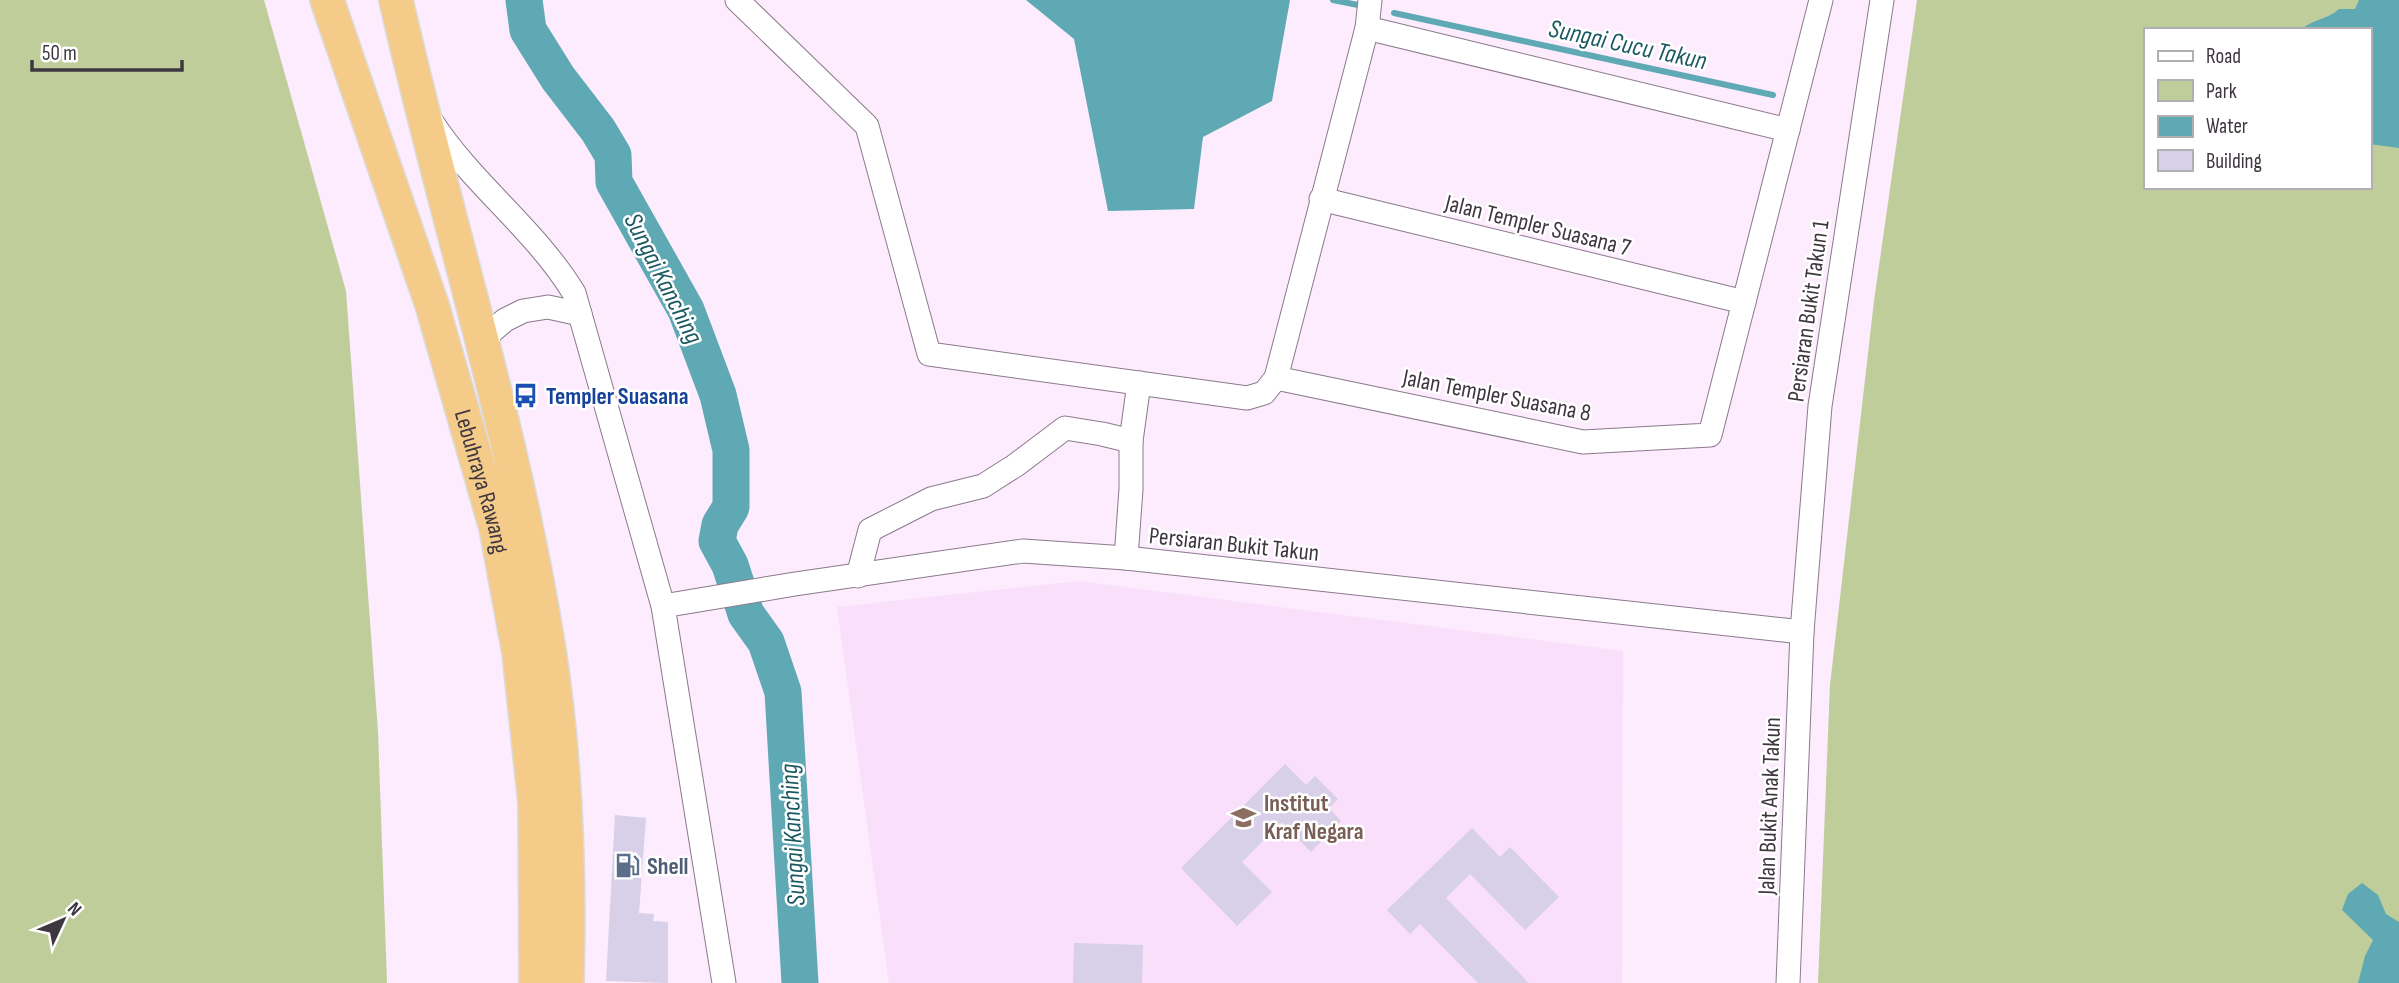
<svg xmlns="http://www.w3.org/2000/svg" width="2399" height="983" font-family="'Sofia Sans Condensed',sans-serif">
<style>
.built{fill:#f9dffa}
.green{fill:#bfcd9a;fill-rule:evenodd}
.water{fill:#5fa9b4}
.lines{fill:none;stroke-linecap:round;stroke-linejoin:round}
.stream{stroke:#5fa9b4;stroke-width:6}
.river{stroke:#5fa9b4;stroke-width:37}
.building{fill:#d8cfe8}
.minor-casing{stroke:#8b798c;stroke-width:25}
.highway-casing{stroke:#dcdbdc;stroke-width:36}
.minor{stroke:#fff;stroke-width:23}
.highway{stroke:#f4cb88;stroke-width:33}
.labels{text-anchor:middle;stroke-width:5;stroke-linejoin:round;paint-order:stroke}
.street-label{font-size:24px;fill:#3f373f;stroke:#fff}
.transit-label{font-size:24px;font-weight:bold;fill:#164399;stroke:#fff;text-anchor:start}
.education-label{font-size:24px;font-weight:bold;fill:#785e54;stroke:#fff;text-anchor:start}
.service-label{font-size:24px;font-weight:bold;fill:#4e5e75;stroke:#fff;text-anchor:start}
.water-label{font-size:26px;font-style:italic;fill:#1a5961;stroke:#fff}
</style>
<rect width="100%" height="100%" fill="#fcecfd"/>
<!-- built -->
<polygon class="built" points="1078,581 1623,651 1622,983 889,983 837,607"/>
<!-- green -->
<g class="green">
<polygon points="0,0 264,0 346,291 378,732 387,983 0,983"/>
<path d="M1917,0H2399V983H1818L1830,685L1874,301ZM2145,30H2369V187H2145Z"/>
</g>
<!-- water -->
<g class="water">
<polygon points="1026,0 1290,0 1272,101 1203,137 1194,209 1108,211 1074,39"/>
<path d="M2359,0H2399V148L2369,144V30H2301C2312,19 2329,19 2339,9H2355Z"/>
<polygon points="2362,883 2378,895 2386,914 2399,922 2399,983 2358,983 2365,956 2373,940 2342,910 2348,894"/>
</g>
<g class="lines">
<!-- stream -->
<g class="stream">
<polyline points="1333,0 1358,5"/>
<polyline points="1394,13 1773,95"/>
</g>
<!-- river -->
<polyline class="river" points="524,0 528,30 558,78 598,130 613,155 614,182 686,310 718,395 731,450 731,507 720,525 717,541 730,565 746,614 766,642 783,692 800,983"/>
</g>
<!-- building -->
<g class="building">
<polygon points="1285,764 1306,785 1315,776 1338,799 1329,808 1341,821 1311,852 1282,822 1242,862 1272,892 1237,926 1181,868"/>
<polygon points="615,815 646,818 639,913 654,914 653,921 668,922 668,983 606,981"/>
<polygon points="1472,828 1500,857 1510,847 1559,897 1525,930 1470,874 1446,898 1529,983 1478,983 1420,924 1410,934 1387,910"/>
<polygon points="1074,943 1143,945 1142,983 1073,983"/>
</g>
<g class="lines">
<defs>
<g id="minor">
<polyline points="737,0 867,126 929,354 1247,398 1264,393 1276,378 1367,28 1370,0"/>
<polyline points="1367,28 1788,130"/>
<path d="M432,122C473,185 535,229 574,293L663,606L724,983"/>
<polyline points="1321,199 1744,302"/>
<polyline points="484,348 491,332 505,320 523,311 548,307 580,314"/>
<polyline points="1276,378 1583,442 1710,435 1821,0"/>
<polyline points="1126,558 1131,489 1131,441 1139,383"/>
<polyline points="858,576 870,530 931,499 983,486 1016,465 1065,428 1102,434 1131,441"/>
<polyline points="663,606 795,584 1023,551 1126,558 1802,632"/>
<polyline points="1788,983 1802,632 1820,406 1882,0"/>
</g>
<g id="highway">
<path id="s1" d="M327,0L432,305L496,528L519,653L535,803L536,983"/>
<path d="M396,0C445,217 514,430 549,650C566,760 570,872 567,983"/>
</g>
</defs>
<!-- minor casing -->
<use href="#minor" class="minor-casing"/>
<!-- highway casing -->
<use href="#highway" class="highway-casing"/>
<!-- minor -->
<use href="#minor" class="minor"/>
<!-- highway -->
<use href="#highway" class="highway"/>
</g>
<!-- icons -->
<defs>
<symbol id="bus-bare" viewBox="-9 -9 18 18"><path d="M-5-6H5V4H4V6H2V4H-2V6H-4V4H-5ZM-3.5-4V0h7V-4ZM-3.5 1.2v1.5H-2V1.2ZM2 1.2v1.5H3.5V1.2Z" fill="#1a4fb4" stroke="#fff" stroke-width="2.5" paint-order="stroke"/></symbol>
<symbol id="university-bare" viewBox="-9 -9 18 18"><path d="M0-5L7-2L0 1L-7-2ZM-4 1L0 2.5L4 1V4Q0 6-4 4Z" fill="#8d6e63" stroke="#fff" stroke-width="2.5" paint-order="stroke"/></symbol>
<symbol id="fuel-bare" viewBox="-9 -9 18 18"><path d="M-5.5-6h7V0h2V4h1.3V-2.5L3-4.5l.8-.8L6-3V5H2.5V1h-1V6h-7ZM-4.2-4.7v3.2H.2V-4.7Z" fill="#5c6f8a" stroke="#fff" stroke-width="2.5" paint-order="stroke"/></symbol>
</defs>
<g fill-rule="evenodd">
<use href="#bus-bare" x="508" y="378" width="35" height="35"/>
<use href="#university-bare" x="1226" y="800" width="35" height="35"/>
<use href="#fuel-bare" x="610" y="848" width="35" height="35"/>
</g>
<g class="labels">
<!-- street labels -->
<g class="street-label">
<text transform="translate(1538 225) rotate(14)" y="8">Jalan Templer Suasana 7</text>
<text transform="translate(1808 311) rotate(-82)" y="8">Persiaran Bukit Takun 1</text>
<text transform="translate(1497 395) rotate(11)" y="8">Jalan Templer Suasana 8</text>
<text dy="8" stroke="none"><textPath href="#s1" startOffset="506">Lebuhraya Rawang</textPath></text>
<text transform="translate(1234 544) rotate(6)" y="8">Persiaran Bukit Takun</text>
<text transform="translate(1769 806) rotate(-88)" y="8">Jalan Bukit Anak Takun</text>
</g>
<!-- transit labels -->
<g class="transit-label">
<text x="546" y="404">Templer Suasana</text>
</g>
<!-- education labels -->
<g class="education-label">
<text x="1264" y="811">Institut<tspan x="1264" dy="28">Kraf Negara</tspan></text>
</g>
<!-- service labels -->
<g class="service-label">
<text x="647" y="874">Shell</text>
</g>
<!-- water labels -->
<g class="water-label">
<text transform="translate(1628 44) rotate(12)" y="9">Sungai Cucu Takun</text>
<text transform="translate(664 278) rotate(63)" y="9">Sungai Kanching</text>
<text transform="translate(792 835) rotate(-93)" y="9">Sungai Kanching</text>
</g>
</g>
<!-- legend -->
<rect x="2144" y="28" width="228" height="161" fill="#ffffff" stroke="#b2afb2" stroke-width="2"/>
<rect x="2158" y="51" width="35" height="10" fill="#ffffff" stroke="#b2afb2" stroke-width="2"/>
<text x="2206" y="63" font-size="21" fill="#3f373f">Road</text>
<rect x="2158" y="80" width="35" height="21" fill="#bfcd9a" stroke="#b2afb2" stroke-width="2"/>
<text x="2206" y="98" font-size="21" fill="#3f373f">Park</text>
<rect x="2158" y="116" width="35" height="21" fill="#5fa9b4" stroke="#b2afb2" stroke-width="2"/>
<text x="2206" y="133" font-size="21" fill="#3f373f">Water</text>
<rect x="2158" y="150" width="35" height="21" fill="#d8cfe8" stroke="#b2afb2" stroke-width="2"/>
<text x="2206" y="168" font-size="21" fill="#3f373f">Building</text>
<!-- north arrow -->
<g transform="translate(63 920) rotate(46)" stroke="#ffffff" stroke-width="5" paint-order="stroke">
<path d="M0-5L12 26L0 18L-12 26Z" fill="#3f373f"/>
<text y="-10" font-size="19" font-weight="bold" text-anchor="middle" fill="#3f373f">N</text>
</g>
<!-- scale -->
<path d="M32 60v10h150v-10" fill="none" stroke="#3f373f" stroke-width="3.5"/>
<text x="42" y="60" font-size="21" fill="#3f373f" stroke="#ffffff" stroke-width="5" paint-order="stroke">50 m</text>
</svg>
